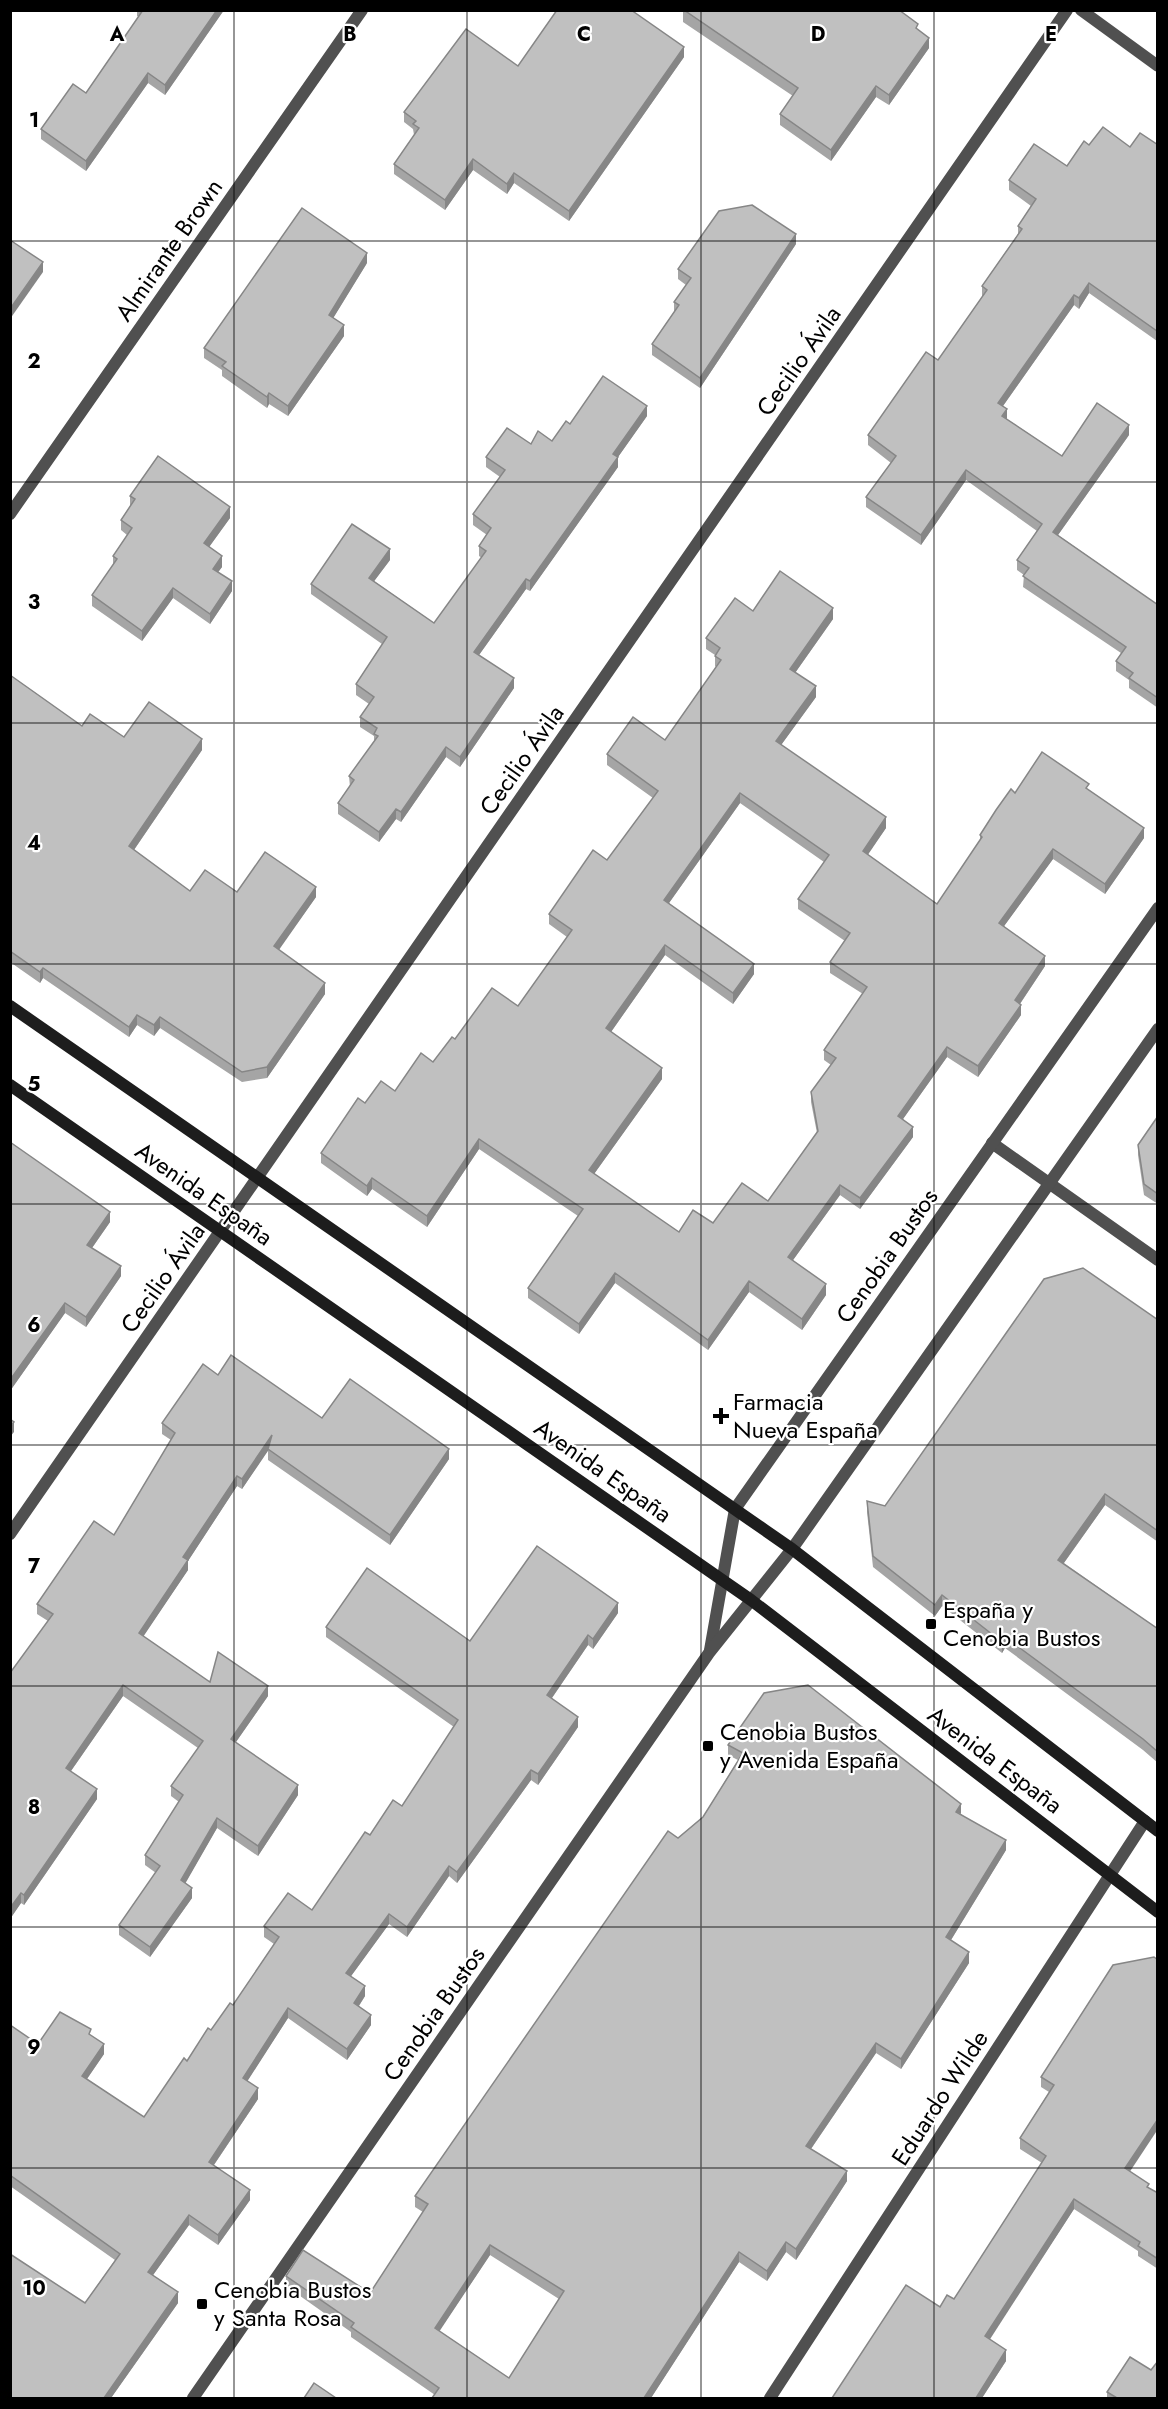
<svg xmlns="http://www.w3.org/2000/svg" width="1168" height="2409" font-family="Jost,sans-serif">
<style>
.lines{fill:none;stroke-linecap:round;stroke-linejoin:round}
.minor{stroke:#505050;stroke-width:12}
.tertiary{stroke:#505050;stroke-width:12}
.secondary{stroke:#1d1d1d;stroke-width:12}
.wall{fill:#a5a5a5;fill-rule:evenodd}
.shaded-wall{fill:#868686}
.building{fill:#c0c0c0;stroke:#868686;stroke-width:1.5;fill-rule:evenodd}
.grid{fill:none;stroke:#000;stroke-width:1.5;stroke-opacity:0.55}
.poi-dot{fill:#000;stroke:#fff;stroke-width:2}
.labels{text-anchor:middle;stroke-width:4.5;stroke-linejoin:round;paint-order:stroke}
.street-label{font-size:24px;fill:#000;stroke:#fff}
.poi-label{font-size:24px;fill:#000;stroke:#fff;text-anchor:start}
.grid-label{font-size:20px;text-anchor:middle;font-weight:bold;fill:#000;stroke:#fff;stroke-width:4.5;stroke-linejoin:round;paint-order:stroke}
</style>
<rect width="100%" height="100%" fill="#fff"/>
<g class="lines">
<!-- minor -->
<g class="minor">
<polyline points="10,514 362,10"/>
<polyline points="992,1143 1158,1260"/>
<polyline points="10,1534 1067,10"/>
<polyline points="770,2398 1145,1821"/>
</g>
<!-- tertiary -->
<g class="tertiary">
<polyline points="1081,10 1158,66"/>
<polyline points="710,1650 735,1509 1158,908"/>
<polyline points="193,2398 709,1653 792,1549 1158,1029"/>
</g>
<!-- secondary -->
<g class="secondary">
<polyline points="10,1006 792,1549 1158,1831"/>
<polyline points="10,1085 751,1600 1158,1912"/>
</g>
</g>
<!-- wall -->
<g class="wall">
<polygon points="137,10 224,10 165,95 148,83 86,171 41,139 41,129 86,93 139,17 137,16"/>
<polygon points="683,11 918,30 929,48 889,105 876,97 831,161 780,125 780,114 793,96 683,22"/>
<polygon points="684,57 569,221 514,183 507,194 473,170 445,210 394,174 394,164 414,135 413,129 404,122 404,112 518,66"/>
<polygon points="1089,145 1130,147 1158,145 1158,340 1157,341 1089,293 1079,309 1074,305 1003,406 1007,419 1062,456 1129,435 1058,535 1158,605 1158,708 1129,688 1129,680 1116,671 1116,661 1121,653 1023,587 1024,575 1017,570 1017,560 1037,531 966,480 921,545 866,507 866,497 891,463 868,445 868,435 938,360 982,297 982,286 1018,234 1018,226 1031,206 1009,190 1009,180 1067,166"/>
<polygon points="796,244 700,388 652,355 652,344 674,312 674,302 686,285 678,279 678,269"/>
<polygon points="367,263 333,318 344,336 288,416 269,404 267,408 222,376 222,370 204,358 204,348"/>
<polygon points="647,416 618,457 618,467 530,591 526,589 479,655 514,688 460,767 446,757 401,822 396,819 379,842 338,814 338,803 350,787 349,776 374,742 374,736 360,727 360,717 369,704 356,695 356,684 382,644 311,594 311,584 390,560 374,581 434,623 482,558 479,556 479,546 487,535 473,525 473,514 500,477 486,467 486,457 531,444 552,441 570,424"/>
<polygon points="130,496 230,518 209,547 222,567 218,572 232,591 210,624 173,598 142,641 92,606 92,595 113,566 113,556 127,535 121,530 121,520 130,506"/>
<path d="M753,611L833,619L795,673L816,697L781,745L886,828L867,855L937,904L980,841V835L1015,793L1089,790L1144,838L1105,894L1053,859L1004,926L1045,966L1020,1004L1021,1015L978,1077L947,1057L903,1119L913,1137L860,1209L840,1195L793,1260L826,1295L802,1330L749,1292L708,1350L615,1283L579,1334L528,1298V1288L578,1216L479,1149L427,1227L372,1189L367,1196L321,1163V1153L365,1103L395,1091L433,1062L455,1039L518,1006L567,937L549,924V914L607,860L653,798L607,765V754L665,740L716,667L715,666V655L706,649V638ZM740,803L824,862L798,899V909L845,941L830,962V973L863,994L824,1050V1060L831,1065L811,1092V1102L817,1133L768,1201L713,1223L679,1232L594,1174L662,1079L611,1032L665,955L733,1004L754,974L669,903Z"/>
<polygon points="10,675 82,726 124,737 202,750 134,850 190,891 237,892 316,897 278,950 325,994 267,1078 242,1082 160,1028 154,1036 137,1025 129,1037 43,978 40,983 10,962"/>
<polygon points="1158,1116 1158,1204 1144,1195 1138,1155 1138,1145"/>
<polygon points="10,1142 110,1222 92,1248 121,1276 86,1327 65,1313 10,1391"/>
<polygon points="1158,1320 1158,1542 1105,1505 1064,1563 1158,1629 1158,1763 1143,1750 1005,1648 1002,1653 942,1606 935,1616 873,1567 867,1512 867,1501 885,1506"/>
<polygon points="218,1375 322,1418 449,1459 390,1545 268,1460 268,1450 242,1489 237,1486 188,1561 188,1570 143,1636 210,1682 268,1696 236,1742 298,1795 258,1856 217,1828 185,1883 192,1898 150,1957 119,1935 119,1925 156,1873 145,1865 145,1855 179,1802 171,1796 171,1786 198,1748 123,1696 71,1771 97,1799 24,1905 21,1903 10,1919 48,1621 37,1614 37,1604 114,1535 171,1440 162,1434 162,1423"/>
<polygon points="618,1613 593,1649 588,1645 552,1698 578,1727 538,1785 531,1780 457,1883 449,1876 407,1937 389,1924 351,1976 365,1996 359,2006 371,2025 347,2060 288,2018 247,2081 258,2099 214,2165 250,2200 218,2245 189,2225 153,2275 178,2303 111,2398 10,2398 85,2303 115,2260 10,2186 10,2025 38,2044 91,2036 104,2054 87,2079 144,2117 187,2061 233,2005 274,1944 264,1937 264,1926 312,1910 370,1835 402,1806 454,1727 326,1637 326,1627 470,1641"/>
<path d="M728,1745L961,1814L1006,1850L951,1940L969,1963L901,2069L876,2053L811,2149L847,2181L796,2260L786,2252L767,2281L739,2262L651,2398L435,2395L351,2337V2332L286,2286V2276L370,2293L423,2212L415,2207V2196L678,1838L703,1817L738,1760L728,1755ZM490,2255L559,2299L509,2378L439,2331Z"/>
<polygon points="1113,1965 1130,2171 1149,2188 1158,2193 1158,2269 1138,2256 1138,2251 1074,2209 989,2339 1006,2361 982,2398 832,2398 940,2307 954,2299 1042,2163 1020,2149 1020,2138 1049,2092 1041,2087 1041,2077"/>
<polygon points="1151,2370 1158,2398 1107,2398 1107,2392"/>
</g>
<!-- shaded-wall -->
<g class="shaded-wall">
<polygon points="217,10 224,10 165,95 165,85"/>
<polygon points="929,38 929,48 889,105 889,95"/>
<polygon points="684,47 684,57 569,221 569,211"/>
<polygon points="148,73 148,83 86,171 86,161"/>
<polygon points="876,86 876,97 831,161 831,150"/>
<polygon points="473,159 473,170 445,210 445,200"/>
<polygon points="514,173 514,183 507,194 507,184"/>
<polygon points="796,234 796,244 700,388 700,378"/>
<polygon points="367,253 367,263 329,325 329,315"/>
<polygon points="43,262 43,272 10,319 10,309"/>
<polygon points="1089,283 1089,293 1079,309 1079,298"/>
<polygon points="1074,295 1074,305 998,413 998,403"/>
<polygon points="344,325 344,336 288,416 288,406"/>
<polygon points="269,393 269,404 267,408 267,397"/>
<polygon points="647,406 647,416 618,457 618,467 530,591 530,581 613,454"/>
<polygon points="1007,409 1007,419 1002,416"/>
<polygon points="1129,425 1129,435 1053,542 1053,532"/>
<polygon points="966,470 966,480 921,545 921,535"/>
<polygon points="230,507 230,518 204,554 204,543"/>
<polygon points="390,549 390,560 369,588 369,578"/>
<polygon points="222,556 222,567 213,579 213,569"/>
<polygon points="526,579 526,589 474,662 474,652"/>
<polygon points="232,581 232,591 210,624 210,614"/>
<polygon points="173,588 173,598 142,641 142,631"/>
<polygon points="833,608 833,619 790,680 790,669"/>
<polygon points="514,678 514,688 460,767 460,757"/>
<polygon points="816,686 816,697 776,752 776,741"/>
<polygon points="202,739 202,750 129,857 129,846"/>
<polygon points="446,747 446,757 401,822 401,812"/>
<polygon points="740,793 740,803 664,910 664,900"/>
<polygon points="396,809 396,819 379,842 379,832"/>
<polygon points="886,817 886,828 863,862 863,851"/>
<polygon points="1144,828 1144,838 1105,894 1105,884"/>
<polygon points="1053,849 1053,859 999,933 999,923"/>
<polygon points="316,887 316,897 274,957 274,946"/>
<polygon points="665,945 665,955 606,1039 606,1028"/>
<polygon points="1045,956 1045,966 1015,1011 1015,1000"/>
<polygon points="754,964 754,974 733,1004 733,993"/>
<polygon points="43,968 43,978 40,983 40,972"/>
<polygon points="325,983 325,994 267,1078 267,1067"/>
<polygon points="1021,1005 1021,1015 978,1077 978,1066"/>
<polygon points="137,1015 137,1025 129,1037 129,1027"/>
<polygon points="160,1017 160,1028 154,1036 154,1025"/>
<polygon points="947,1047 947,1057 898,1126 898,1116"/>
<polygon points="662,1068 662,1079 589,1181 589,1170"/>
<polygon points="913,1127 913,1137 860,1209 860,1198"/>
<polygon points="479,1139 479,1149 427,1227 427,1216"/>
<polygon points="372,1178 372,1189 367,1196 367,1186"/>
<polygon points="840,1185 840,1195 788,1267 788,1257"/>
<polygon points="110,1212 110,1222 87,1255 87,1245"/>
<polygon points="121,1266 121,1276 86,1327 86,1317"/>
<polygon points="615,1273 615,1283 579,1334 579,1324"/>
<polygon points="749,1281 749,1292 708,1350 708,1340"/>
<polygon points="826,1284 826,1295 802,1330 802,1319"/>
<polygon points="65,1303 65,1313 10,1391 10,1380"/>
<polygon points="14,1422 14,1432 10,1437 10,1427"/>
<polygon points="272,1435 272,1445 242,1489 242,1479"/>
<polygon points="449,1449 449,1459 390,1545 390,1535"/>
<polygon points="237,1476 237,1486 188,1561 188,1570 139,1643 139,1633 183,1557"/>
<polygon points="1105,1494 1105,1505 1058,1571 1058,1560"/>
<polygon points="942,1595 942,1606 935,1616 935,1605"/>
<polygon points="618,1603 618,1613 593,1649 593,1639"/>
<polygon points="588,1635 588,1645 547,1705 547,1695"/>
<polygon points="1005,1637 1005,1648 1002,1653 1002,1642"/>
<polygon points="123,1685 123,1696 66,1778 66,1768"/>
<polygon points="268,1686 268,1696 231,1749 231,1739"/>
<polygon points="578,1717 578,1727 538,1785 538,1774"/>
<polygon points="531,1770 531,1780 457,1883 457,1872"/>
<polygon points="298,1785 298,1795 258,1856 258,1846"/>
<polygon points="97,1789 97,1799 24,1905 24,1895"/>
<polygon points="961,1804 961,1814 956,1812"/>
<polygon points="217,1818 217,1828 181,1891 181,1880"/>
<polygon points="1006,1840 1006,1850 946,1948 946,1937"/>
<polygon points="449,1866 449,1876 407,1937 407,1927"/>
<polygon points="192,1888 192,1898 150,1957 150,1947"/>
<polygon points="21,1893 21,1903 10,1919 10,1908"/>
<polygon points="389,1914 389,1924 346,1983 346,1973"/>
<polygon points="969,1952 969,1963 901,2069 901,2059"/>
<polygon points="365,1986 365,1996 354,2013 354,2003"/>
<polygon points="288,2008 288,2018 243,2088 243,2078"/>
<polygon points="371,2015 371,2025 347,2060 347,2049"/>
<polygon points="876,2043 876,2053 806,2156 806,2146"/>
<polygon points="104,2044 104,2054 82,2086 82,2076"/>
<polygon points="258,2088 258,2099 209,2172 209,2162"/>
<polygon points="1158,2119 1158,2129 1125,2179 1125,2168"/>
<polygon points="847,2171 847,2181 796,2260 796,2249"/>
<polygon points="250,2190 250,2200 218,2245 218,2235"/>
<polygon points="1074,2199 1074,2209 985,2347 985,2336"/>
<polygon points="189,2215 189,2225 148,2282 148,2272"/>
<polygon points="786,2242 786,2252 767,2281 767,2271"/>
<polygon points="490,2245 490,2255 435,2338 435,2328"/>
<polygon points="739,2252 739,2262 651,2398 644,2398"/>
<polygon points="178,2292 178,2303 111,2398 104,2398"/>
<polygon points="1006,2350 1006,2361 982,2398 976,2398"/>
</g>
<!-- building -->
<g class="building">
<polygon points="143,10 217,10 165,85 148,73 86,161 41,129 73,84 86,93"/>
<polygon points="557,10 631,10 684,47 569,211 514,173 507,184 473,159 445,200 394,164 419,128 413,124 416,121 404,112 466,29 518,66"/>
<polygon points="684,10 899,10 918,24 916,28 929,38 889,95 876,86 831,150 780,114 798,88"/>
<polygon points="1103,127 1130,147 1140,133 1158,145 1158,330 1157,331 1089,283 1079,298 1074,295 998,403 1007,409 1002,416 1062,456 1097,403 1129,425 1053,532 1158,605 1158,698 1129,678 1133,673 1116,661 1126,647 1023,576 1029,568 1017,560 1042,524 966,470 921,535 866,497 896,456 868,435 926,352 938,360 987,290 982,286 1022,229 1018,226 1036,199 1009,180 1034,144 1067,166 1084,141 1089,145"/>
<polygon points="752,205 796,234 700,378 652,344 679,305 674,302 691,278 678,269 719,211"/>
<polygon points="302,208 367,253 329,315 344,325 288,406 269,393 267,397 222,366 226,362 204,348"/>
<polygon points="10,240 43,262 10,309"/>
<polygon points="603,376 647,406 613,454 618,457 530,581 526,579 474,652 514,678 460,757 446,747 401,812 396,809 379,832 338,803 354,780 349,776 378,736 374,734 377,728 360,717 374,697 356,684 387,637 311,584 352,524 390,549 369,578 434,623 486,551 479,546 491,528 473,514 505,470 486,457 507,428 531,444 538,431 552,441 566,421 570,424"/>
<polygon points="158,456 230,507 204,543 222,556 213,569 232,581 210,614 173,588 142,631 92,595 117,559 113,556 132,528 121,520 135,499 130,496"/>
<path d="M780,571L833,608L790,669L816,686L776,741L886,817L863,851L937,904L982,837L980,835L996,810L1011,789L1015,793L1042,752L1089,784L1086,788L1144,828L1105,884L1053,849L999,923L1045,956L1015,1000L1021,1005L978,1066L947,1047L898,1116L913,1127L860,1198L840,1185L788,1257L826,1284L802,1319L749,1281L708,1340L615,1273L579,1324L528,1288L583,1209L479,1139L427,1216L372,1178L367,1186L321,1153L358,1098L365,1103L381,1081L395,1091L421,1053L433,1062L452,1037L455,1039L492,988L518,1006L572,930L549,914L593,850L607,860L658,791L607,754L633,717L665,740L721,660L715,656L720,648L706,638L735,598L753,611ZM740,793L829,855L798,899L850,933L830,962L867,987L824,1050L836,1058L811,1092L818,1131L768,1201L742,1183L713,1223L693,1210L679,1232L589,1170L662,1068L606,1028L665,945L733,993L754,964L664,900Z"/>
<polygon points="10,675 82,726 90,714 124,737 149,702 202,739 129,846 190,891 205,870 237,892 265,852 316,887 274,946 325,983 267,1067 242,1072 160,1017 154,1025 137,1015 129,1027 43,968 40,972 10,951"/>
<polygon points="1158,1116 1158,1194 1144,1184 1138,1145"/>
<polygon points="10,1142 110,1212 87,1245 121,1266 86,1317 65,1303 10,1380"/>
<polygon points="1083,1268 1158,1320 1158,1531 1105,1494 1058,1560 1158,1629 1158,1752 1143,1739 1005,1637 1002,1642 942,1595 935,1605 873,1556 867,1501 885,1506 1044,1279"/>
<polygon points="231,1355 322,1418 350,1379 449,1449 390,1535 268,1449 272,1435 242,1479 237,1476 183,1557 188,1560 139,1633 210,1682 218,1652 268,1686 231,1739 298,1785 258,1846 217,1818 181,1880 192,1888 150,1947 119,1925 160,1866 145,1855 183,1795 171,1786 203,1741 123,1685 66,1768 97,1789 24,1895 21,1893 10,1908 10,1673 53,1614 37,1604 94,1521 114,1535 175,1433 162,1423 203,1364 218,1375"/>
<polygon points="10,1419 14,1422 10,1427"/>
<polygon points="537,1546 618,1603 593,1639 588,1635 547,1695 578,1717 538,1774 531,1770 457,1872 449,1866 407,1927 389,1914 346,1973 365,1986 354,2003 371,2015 347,2049 288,2008 243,2078 258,2088 209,2162 250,2190 218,2235 189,2215 148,2272 178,2292 104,2398 10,2398 10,2254 85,2303 120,2254 10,2175 10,2025 38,2044 60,2012 91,2029 89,2034 104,2044 82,2076 144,2117 184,2058 187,2061 208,2028 211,2030 230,2003 233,2005 279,1937 264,1926 288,1893 312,1910 365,1832 370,1835 393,1800 402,1806 458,1720 326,1627 367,1568 470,1641"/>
<path d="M808,1685L961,1804L956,1812L1006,1840L946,1937L969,1952L901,2059L876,2043L806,2146L847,2171L796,2249L786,2242L767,2271L739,2252L644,2398H432L439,2388L351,2327L354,2323L286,2276L303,2250L370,2293L428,2204L415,2196L668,1831L678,1838L703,1817L743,1753L728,1745L764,1693ZM490,2245L564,2291L509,2378L435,2328Z"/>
<polygon points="1154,1957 1158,1960 1158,2119 1125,2168 1149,2184 1147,2187 1158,2193 1158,2259 1138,2246 1140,2242 1074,2199 985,2336 1006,2350 976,2398 832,2398 906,2285 940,2307 947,2295 954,2299 1046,2156 1020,2138 1054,2085 1041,2077 1113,1965"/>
<polygon points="1130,2357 1151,2370 1158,2361 1158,2398 1117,2398 1107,2392"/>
<polygon points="314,2383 336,2398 304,2398"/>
</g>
<!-- grid -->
<path class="grid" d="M234,10V2398M467,10V2398M701,10V2398M934,10V2398M10,241H1158M10,482H1158M10,723H1158M10,964H1158M10,1204H1158M10,1445H1158M10,1686H1158M10,1927H1158M10,2168H1158"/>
<!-- markers -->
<g class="poi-dot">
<path d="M718 1407h6v6h6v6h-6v6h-6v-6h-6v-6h6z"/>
<rect x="925" y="1618" width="12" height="12" rx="3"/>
<rect x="702" y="1740" width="12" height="12" rx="3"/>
<rect x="196" y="2298" width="12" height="12" rx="3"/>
</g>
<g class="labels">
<!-- street labels -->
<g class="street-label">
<text transform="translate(169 250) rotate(-55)" y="8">Almirante Brown</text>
<text transform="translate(799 361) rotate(-55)" y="8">Cecilio Ávila</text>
<text transform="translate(522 760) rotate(-55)" y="8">Cecilio Ávila</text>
<text transform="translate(204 1194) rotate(35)" y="8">Avenida España</text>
<text transform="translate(887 1256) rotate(-55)" y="8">Cenobia Bustos</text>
<text transform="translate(163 1278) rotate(-55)" y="8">Cecilio Ávila</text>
<text transform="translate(603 1471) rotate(35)" y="8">Avenida España</text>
<text transform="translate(995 1760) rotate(37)" y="8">Avenida España</text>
<text transform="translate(434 2014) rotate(-55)" y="8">Cenobia Bustos</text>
<text transform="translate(940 2098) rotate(-57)" y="8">Eduardo Wilde</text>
</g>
<!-- poi labels -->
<g class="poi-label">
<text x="733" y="1410">Farmacia<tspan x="733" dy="28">Nueva España</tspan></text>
<text x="943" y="1618">España y<tspan x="943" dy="28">Cenobia Bustos</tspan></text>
<text x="720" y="1740">Cenobia Bustos<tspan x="720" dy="28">y Avenida España</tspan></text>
<text x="214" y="2298">Cenobia Bustos<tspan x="214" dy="28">y Santa Rosa</tspan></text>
</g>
</g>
<g class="grid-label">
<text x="117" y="41">A</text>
<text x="350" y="41">B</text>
<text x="584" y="41">C</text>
<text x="818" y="41">D</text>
<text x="1051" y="41">E</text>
<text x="34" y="127">1</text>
<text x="34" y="368">2</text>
<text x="34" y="609">3</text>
<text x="34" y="850">4</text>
<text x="34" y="1091">5</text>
<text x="34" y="1332">6</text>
<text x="34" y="1573">7</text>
<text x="34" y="1814">8</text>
<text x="34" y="2054">9</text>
<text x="34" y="2295">10</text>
</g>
<!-- border -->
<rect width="1168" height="2409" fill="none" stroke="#000000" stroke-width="24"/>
</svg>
